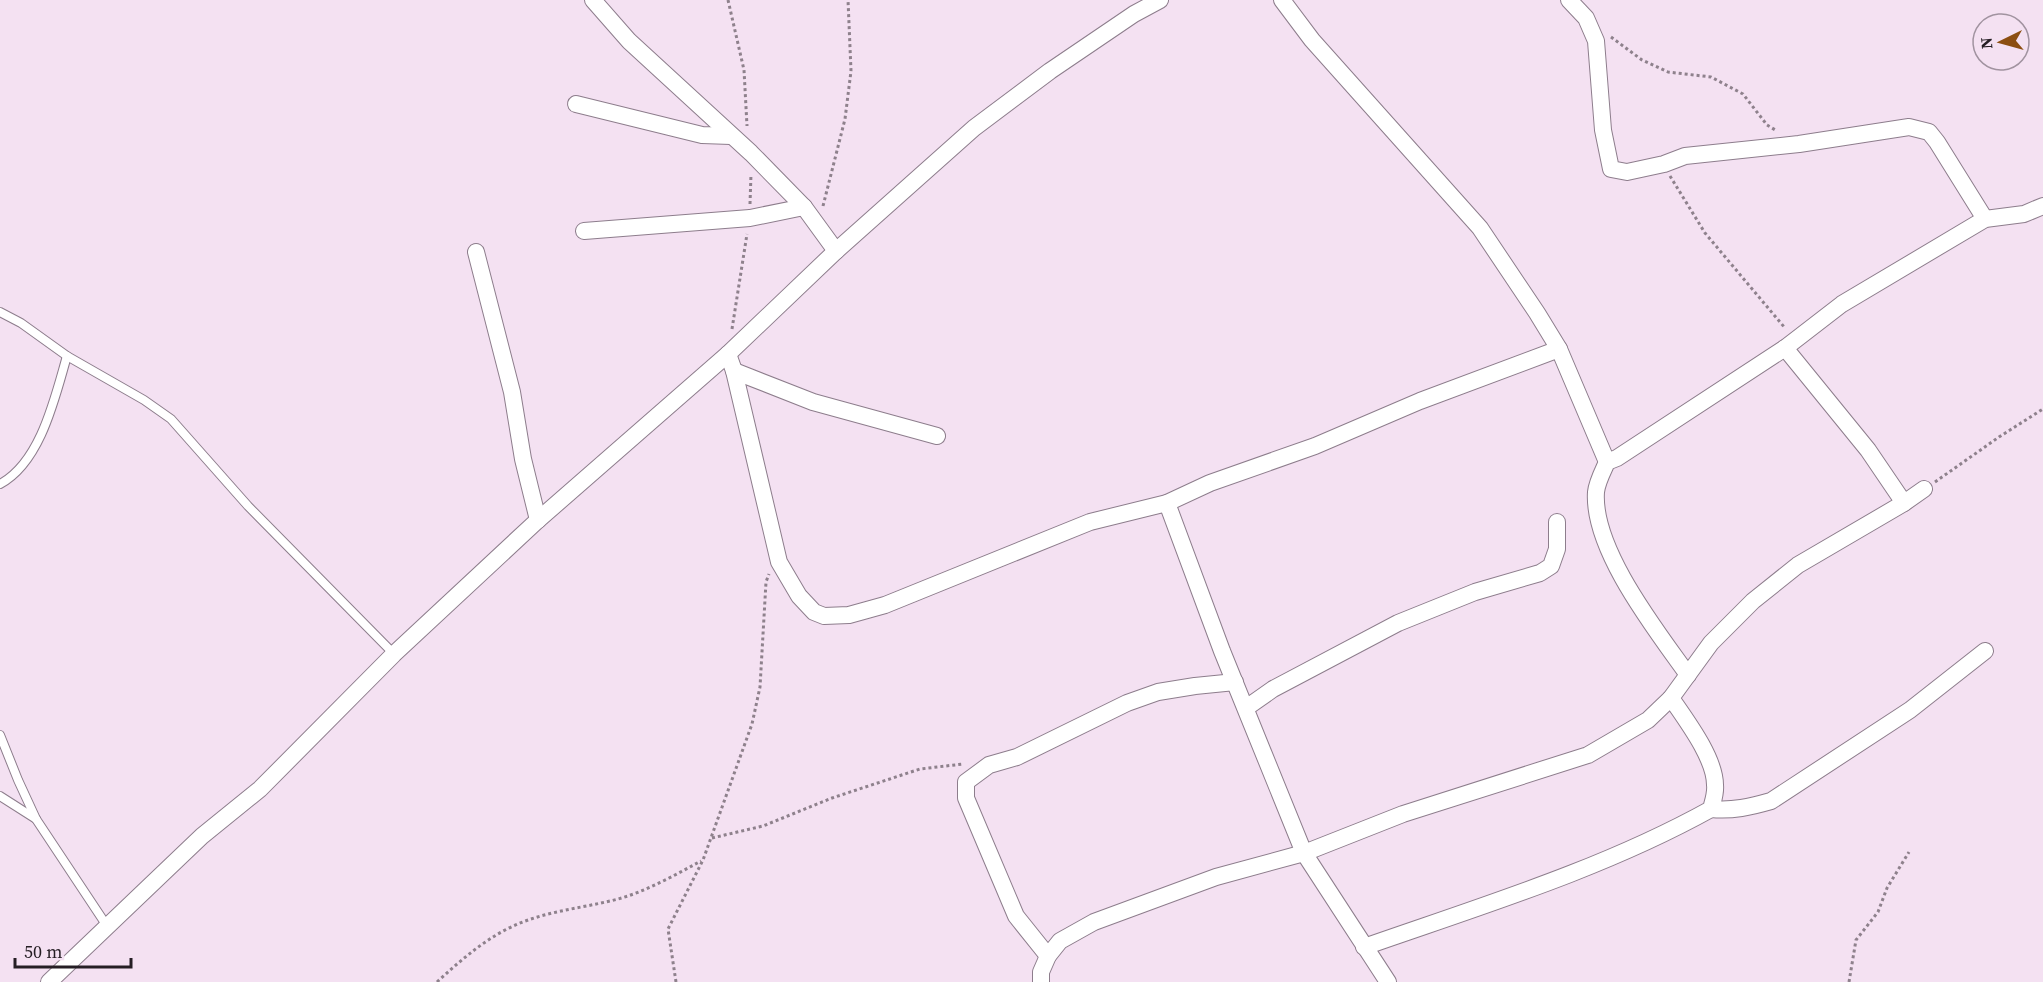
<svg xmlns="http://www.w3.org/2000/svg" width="2043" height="982" font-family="'Source Serif 4',serif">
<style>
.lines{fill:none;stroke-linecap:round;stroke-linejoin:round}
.lane-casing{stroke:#8d7d8c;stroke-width:10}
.street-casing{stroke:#8d7d8c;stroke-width:18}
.path{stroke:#8e818c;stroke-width:3;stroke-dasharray:3 3;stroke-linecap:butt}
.lane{stroke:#fff;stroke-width:8}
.street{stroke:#fff;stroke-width:16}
</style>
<rect width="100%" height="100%" fill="#f4e1f2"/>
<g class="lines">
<defs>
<g id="lane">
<polyline points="0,312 21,323 67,356 144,400 171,419 248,506 394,654"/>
<path d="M0,484C41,462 55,397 67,356"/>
<polyline points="0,735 18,780 36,819 107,926"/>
<polyline points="0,796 36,819"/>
</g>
<g id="street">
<polyline points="593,0 629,41 751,153 804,207 836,251"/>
<polyline points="1282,0 1312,40 1480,228 1537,313 1559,349 1607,462"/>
<polyline points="1569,0 1586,18 1596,41 1603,130 1611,169 1627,172 1664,164 1685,156 1799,144 1909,127 1929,132 1937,142 1985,219"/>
<polyline points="576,104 702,135 731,136"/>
<polyline points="584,231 750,218 804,207"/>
<polyline points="476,252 512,392 523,459 538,520"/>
<polyline points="1785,348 1868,450 1904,503"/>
<polyline points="728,354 734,371 779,562 799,596 814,612 824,616 849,615 885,605 1090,522 1167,503 1210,483 1315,446 1420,401 1559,349"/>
<polyline points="734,371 813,402 937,436"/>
<polyline points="1167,503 1222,651 1304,853 1388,982"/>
<path d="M1688,675C1656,630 1592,549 1596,492C1597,482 1603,471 1607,462L1617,458L1785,348L1842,304L1985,219L2024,214L2043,206"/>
<polyline points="1246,708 1273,689 1398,623 1475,592 1540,573 1551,566 1557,549 1557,522"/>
<path d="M1711,809C1733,811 1750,807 1771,801L1910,710L1985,651"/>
<path d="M1364,947C1481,906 1603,869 1711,809C1713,801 1716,793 1715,785C1715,758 1686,720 1671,698"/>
<polyline points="1048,956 1016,916 966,798 966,782 989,765 1017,757 1127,703 1158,692 1195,686 1235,682"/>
<polyline points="49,982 202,836 260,789 394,654 538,520 728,354 836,251 974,128 1050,71 1134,14 1160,0"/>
<polyline points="1041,982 1041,972 1048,956 1060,941 1094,922 1216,877 1304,853 1403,814 1588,755 1648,720 1671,698 1711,643 1753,601 1798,565 1904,503 1924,489"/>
</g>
</defs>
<!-- lane casing -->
<use href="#lane" class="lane-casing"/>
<!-- street casing -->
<use href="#street" class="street-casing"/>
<!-- path -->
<g class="path">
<polyline points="728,0 744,70 747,126"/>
<polyline points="1611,37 1642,60 1668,72 1711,77 1743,94 1767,125 1777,131"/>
<polyline points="1670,176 1705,233 1785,328"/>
<polyline points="750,204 751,174"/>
<polyline points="823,206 845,119 851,71 848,0"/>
<polyline points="732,329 747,234"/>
<polyline points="1935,482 1999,437 2043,409"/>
<polyline points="712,838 763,826 832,798 920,769 963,764"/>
<path d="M437,982C459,962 480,943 507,929C542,911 580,909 618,899C647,891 675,875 701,861"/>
<polyline points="676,982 668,929 703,860 752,724 760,687 766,582 769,574"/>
<polyline points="1849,982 1856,940 1878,912 1887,888 1909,852"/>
</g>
<!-- lane -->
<use href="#lane" class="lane"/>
<!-- street -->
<use href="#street" class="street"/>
</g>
<!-- north arrow -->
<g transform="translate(2001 42) rotate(265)"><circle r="28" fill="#f4e1f2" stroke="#a193a0" stroke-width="1.5"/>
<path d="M0-4.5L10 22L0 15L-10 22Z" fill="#8c4e11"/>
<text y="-9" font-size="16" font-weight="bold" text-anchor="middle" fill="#251e24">N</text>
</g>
<!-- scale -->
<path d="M15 958v9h116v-9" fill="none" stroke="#251e24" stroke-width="3"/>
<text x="24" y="958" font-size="18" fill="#251e24" stroke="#f4e1f2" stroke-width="4.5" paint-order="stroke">50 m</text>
</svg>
